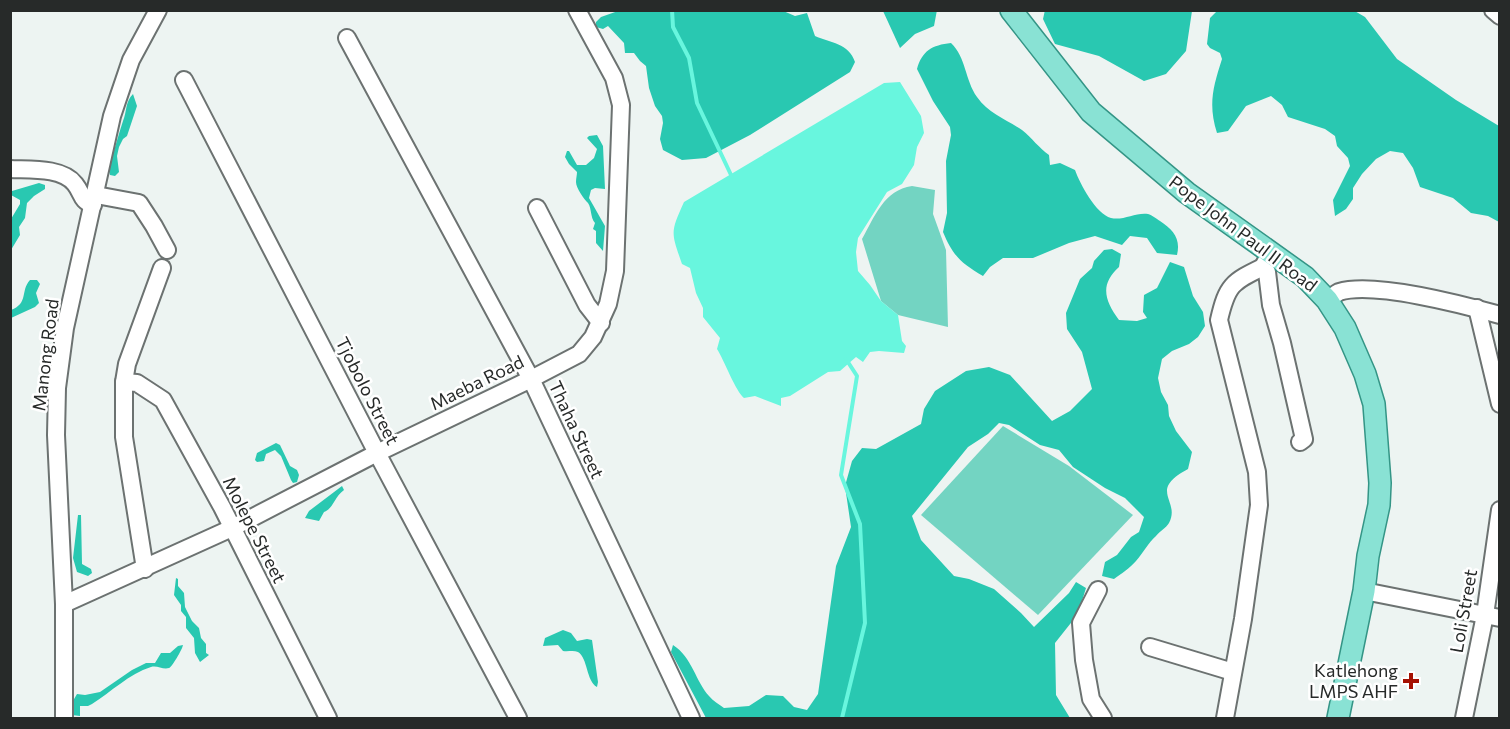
<svg xmlns="http://www.w3.org/2000/svg" width="1510" height="729" font-family="Commissioner,sans-serif">
<style>
.green{fill:#73d4c2}
.forest{fill:#29c8b1}
.water{fill:#68f6de}
.lines{fill:none;stroke-linecap:round;stroke-linejoin:round}
.stream{stroke:#68f6de;stroke-width:4}
.minor-casing{stroke:#6c7271;stroke-width:20}
.major-casing{stroke:#349586;stroke-width:24}
.minor{stroke:#fff;stroke-width:16}
.major{stroke:#89e2d4;stroke-width:21}
.poi-dot{fill:#a51103;stroke:#fff;stroke-width:2}
.labels{text-anchor:middle;stroke-width:5;stroke-linejoin:round;paint-order:stroke}
.street-label{font-size:18px;fill:#272a29;stroke:#fff}
.poi-label{font-size:18px;fill:#272a29;stroke:#fff;text-anchor:end}
</style>
<rect width="100%" height="100%" fill="#edf4f2"/>
<!-- green -->
<g class="green">
<path d="M912,186L935,190L933,214L946,250L948,327L898,315L881,301L862,239C875,216 884,190 912,186Z"/>
<polygon points="1003,426 1069,466 1133,515 1038,615 921,515"/>
</g>
<!-- forest -->
<g class="forest">
<path d="M781,10L795,16L807,13L815,36C830,43 849,43 855,62L850,72L750,135L706,158L682,160L663,150L660,139L663,123L662,116L655,106L649,88L646,66L640,61L634,53H625L624,43L608,26L603,29L596,27V22L601,17L618,11Z"/>
<polygon points="937,10 934,26 915,34 900,48 883,11"/>
<polygon points="1045,10 1192,10 1192,11 1186,51 1166,74 1144,81 1099,56 1055,44 1043,19"/>
<path d="M1353,10L1365,17L1397,59L1456,100L1499,126V222L1488,216L1471,213L1453,198L1420,187L1413,168L1403,153L1390,151L1376,159L1362,174L1353,188V199L1346,209L1335,216L1333,200L1350,166L1348,158L1337,146L1335,136L1325,129L1288,117L1282,105L1271,96L1246,106L1228,131L1217,133C1208,105 1213,87 1222,59L1220,53L1210,48L1207,44L1210,18L1217,11Z"/>
<path d="M951,43C966,57 965,80 977,97C989,114 1006,119 1022,130C1032,138 1039,148 1049,155L1050,165L1060,163L1075,170C1080,184 1096,214 1111,218C1123,221 1136,212 1148,214C1152,215 1157,219 1160,221C1173,230 1181,238 1177,255L1157,253L1147,238L1130,236L1122,245L1095,236L1069,243L1033,258H1003L990,267L983,276C961,263 953,256 943,232L947,213L946,161L951,135L950,127L933,101L917,69C922,51 932,45 951,43Z"/>
<path d="M133,94L137,106L127,136L123,139L119,147L117,156L119,172L115,176L110,175L108,167C114,153 118,136 123,121C127,111 125,102 133,94Z"/>
<path d="M597,135L603,146L605,189L595,188L591,190L589,198C595,208 599,216 605,226L603,251L596,243V231L593,229L595,223C590,217 592,209 588,203C584,199 576,188 576,182C576,178 577,175 577,172L569,164L565,157L567,151H569L577,165H586L594,158L597,149L587,138L589,136Z"/>
<polygon points="39,183 45,185 45,189 34,196 27,203 25,218 19,227 20,235 11,250 11,219 20,204 20,200 11,195 12,191"/>
<path d="M1112,249L1121,254L1119,267C1100,284 1104,300 1119,320L1137,321L1147,318L1143,312L1144,295L1157,288L1170,262L1184,267L1193,296L1203,312L1205,326L1198,337L1189,344L1172,351L1162,359L1158,378L1161,392L1168,405L1169,416L1176,431L1192,452L1188,469C1147,491 1181,500 1169,523C1166,528 1160,531 1156,536C1148,543 1143,553 1136,561C1130,568 1121,574 1114,579L1102,576L1105,562L1117,555L1131,537L1139,532L1144,517L1125,498L1105,488L1073,467L1059,450L1040,445L1009,425L999,423L988,434L968,447L912,516L921,540L954,576L969,579L994,589L1021,613L1034,627L1069,593L1076,582L1086,588L1078,614L1055,643L1056,695L1070,718H706L671,652L673,645C692,657 696,682 709,696C713,701 719,704 724,708L749,706L766,695L783,696L794,707L807,710L818,694L836,566L851,527L845,486L852,461L862,448L876,449L921,424L924,409L935,391L966,371L989,367L1010,375L1052,421L1070,411L1092,389L1082,352L1067,329L1066,313L1080,279L1092,268L1094,261L1104,250Z"/>
<path d="M30,280H37L40,284L36,293L39,303L35,307L11,318V310C29,303 20,291 30,280Z"/>
<polygon points="276,443 280,445 290,466 297,470 299,475 297,482 293,483 291,480 281,456 275,450 266,454 264,461 257,462 255,460 257,453"/>
<path d="M342,486L344,490C334,497 334,508 324,512L319,521L305,518L309,511Z"/>
<polygon points="78,515 81,515 82,564 91,569 92,573 88,576 77,572 73,558"/>
<polygon points="176,578 178,579 178,586 184,593 185,607 192,621 199,628 201,638 206,644 206,653 209,655 200,662 195,653 194,638 186,628 186,617 181,611 181,605 174,595"/>
<path d="M563,630L571,633L577,641L587,639L592,640L598,682L597,687C586,681 588,658 578,652C573,650 568,652 563,651L558,645L543,646L545,638Z"/>
<path d="M183,645C182,650 172,667 169,668C163,670 157,665 151,667C129,674 111,692 92,704L88,706H80V716L72,715L70,706L77,694L85,695L100,692L132,670L146,663H155L161,653H170L178,646Z"/>
</g>
<!-- water -->
<path class="water" d="M900,82L921,116L924,133L917,147L914,165L902,184L887,192L858,238L856,252L858,271L870,285L881,301L898,315L902,341L906,346L904,353L879,351L870,352L863,362L856,357L840,371L828,372L790,396L781,398V406L755,396L744,398C736,392 724,360 717,349L720,338L703,317V308L696,293L690,268L682,264C671,232 670,233 684,202L884,83Z"/>
<g class="lines">
<!-- stream -->
<g class="stream">
<polyline points="672,10 673,27 689,58 697,103 732,177"/>
<polyline points="842,718 865,623 860,524 841,475 857,376 846,359"/>
</g>
<defs>
<g id="minor">
<polyline points="1493,10 1500,16"/>
<polyline points="347,38 531,379 691,718"/>
<polyline points="184,80 377,453 518,718"/>
<path d="M10,169C29,170 62,167 75,184C83,194 80,200 93,205"/>
<polyline points="96,195 139,203 154,226 167,250"/>
<polyline points="537,208 587,305 601,323"/>
<polyline points="1267,259 1263,267 1267,272 1271,305 1282,343 1304,439 1300,442"/>
<path d="M1327,300C1331,298 1335,294 1339,292C1373,281 1464,305 1500,315"/>
<polyline points="1477,308 1500,404"/>
<polyline points="124,382 137,383 163,400 222,507 328,718"/>
<polyline points="145,569 124,437 124,382 127,364 162,268"/>
<polyline points="1098,590 1081,623 1084,660 1091,699 1103,718"/>
<polyline points="1364,591 1500,618"/>
<polyline points="64,604 232,528 377,453 531,379 579,354 593,337 608,304 615,271 621,105 614,78 577,10"/>
<polyline points="1150,647 1233,672"/>
<polyline points="64,718 64,604 56,435 57,388 65,328 112,116 131,60 158,10"/>
<path d="M1225,718L1243,619L1259,505L1257,472L1219,320C1227,285 1232,282 1263,267"/>
<polyline points="1464,718 1485,615 1500,510"/>
</g>
<polyline id="major" points="1011,10 1091,112 1187,193 1305,277 1327,300 1345,328 1365,374 1374,404 1380,483 1379,505 1368,556 1364,591 1338,718"/>
</defs>
<!-- minor casing -->
<use href="#minor" class="minor-casing"/>
<!-- major casing -->
<use href="#major" class="major-casing"/>
<!-- minor -->
<use href="#minor" class="minor"/>
<!-- major -->
<use href="#major" class="major"/>
</g>
<!-- markers -->
<path class="poi-dot" d="M1408 672h6v6h6v6h-6v6h-6v-6h-6v-6h6z"/>
<g class="labels">
<!-- street labels -->
<g class="street-label">
<text transform="translate(1243 234) rotate(37)" y="6">Pope John Paul II Road</text>
<text transform="translate(46 355) rotate(-83)" y="6">Manong Road</text>
<text transform="translate(477 383) rotate(-26)" y="6">Maeba Road</text>
<text transform="translate(367 391) rotate(63)" y="6">Tjobolo Street</text>
<text transform="translate(576 430) rotate(65)" y="6">Thaha Street</text>
<text transform="translate(254 530) rotate(63)" y="6">Molepe Street</text>
<text transform="translate(1464 611) rotate(-80)" y="6">Loli Street</text>
</g>
<!-- poi labels -->
<g class="poi-label">
<text x="1398" y="677">Katlehong<tspan x="1398" dy="21">LMPS AHF</tspan></text>
</g>
</g>
<!-- border -->
<rect width="1510" height="729" fill="none" stroke="#272a29" stroke-width="24"/>
</svg>
